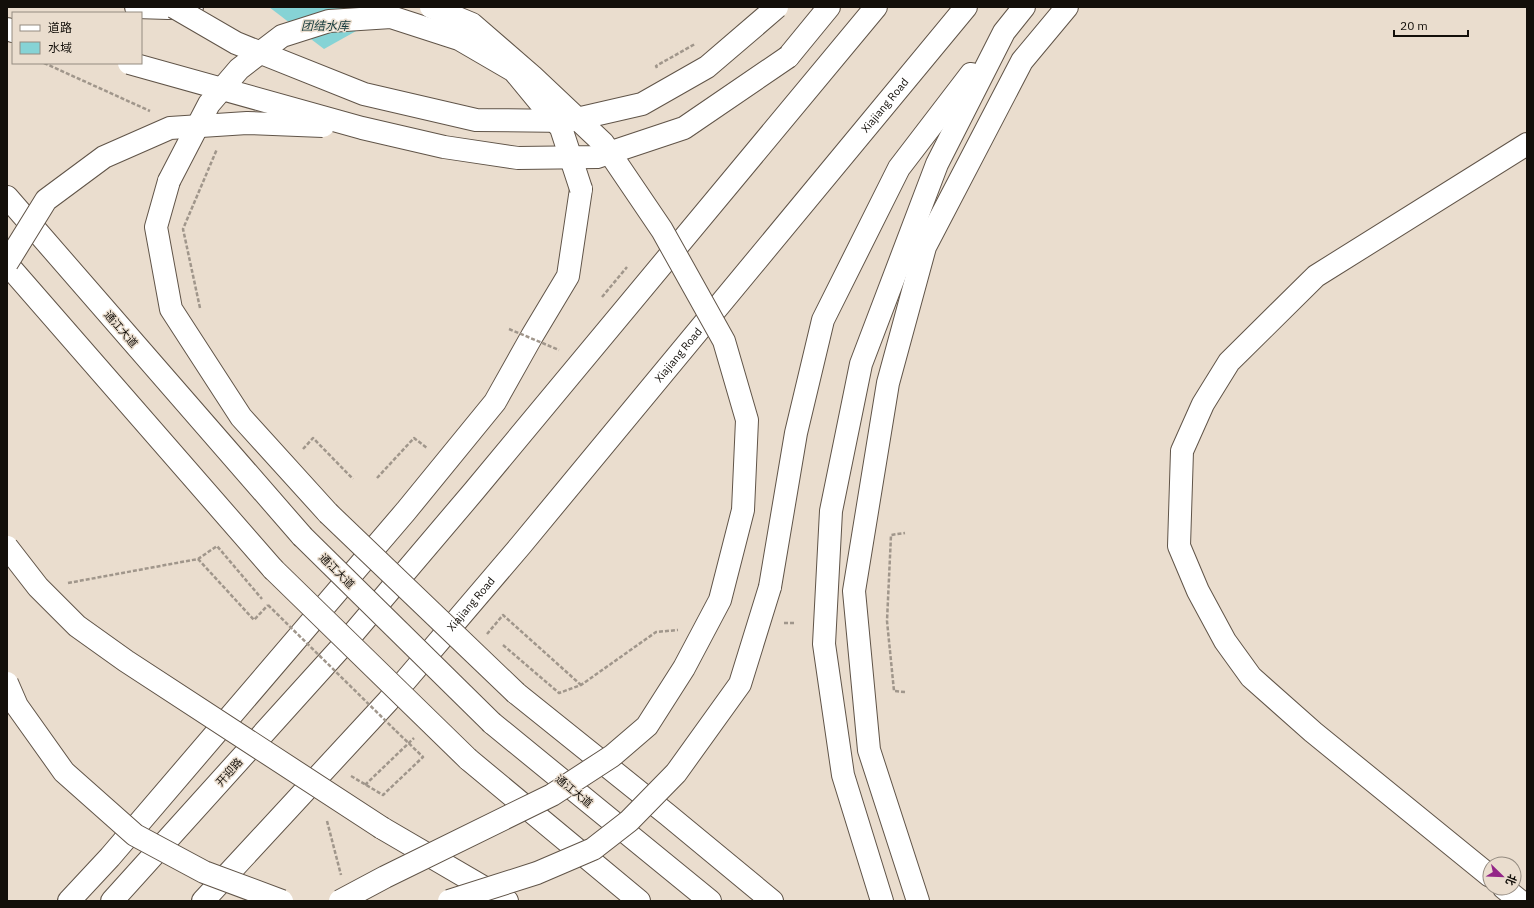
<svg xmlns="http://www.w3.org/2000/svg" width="1534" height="908" font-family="'IBM Plex Sans','Noto Sans SC',sans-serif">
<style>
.water{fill:#86d3d5}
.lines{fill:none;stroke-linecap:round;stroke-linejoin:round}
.minor-casing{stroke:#605448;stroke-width:24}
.major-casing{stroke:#605448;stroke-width:24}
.highway-casing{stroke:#605448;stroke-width:24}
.path{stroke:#a0968b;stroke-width:2.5;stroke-dasharray:4 2;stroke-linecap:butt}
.minor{stroke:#fff;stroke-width:22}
.major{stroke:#fff;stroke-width:22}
.highway{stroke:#fff;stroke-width:22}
.major-bridge-casing{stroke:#605448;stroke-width:24;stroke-linecap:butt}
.highway-bridge-casing{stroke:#605448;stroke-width:24;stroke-linecap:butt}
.path-bridge{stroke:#a0968b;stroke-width:2.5;stroke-dasharray:4 2;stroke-linecap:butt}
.major-bridge{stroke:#fff;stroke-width:22}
.highway-bridge{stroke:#fff;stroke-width:22}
.labels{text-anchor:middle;stroke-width:3;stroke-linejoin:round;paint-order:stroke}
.street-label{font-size:11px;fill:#130f0a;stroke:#eaddce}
.water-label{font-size:12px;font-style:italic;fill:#13393a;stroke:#eaddce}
</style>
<rect width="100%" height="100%" fill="#eaddce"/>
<!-- water -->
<polygon class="water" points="269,7 399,7 324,49"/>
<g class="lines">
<defs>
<g id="minor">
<polyline points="1490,876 1313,732 1251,677 1225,641 1198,591 1179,546 1182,451 1203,404 1229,362 1316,276 1527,144"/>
<polyline points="1504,888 1520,901"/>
</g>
<g id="major">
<polyline points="7,197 302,536"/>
<polyline points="7,264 273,569"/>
<polyline points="492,723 710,901"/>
<polyline points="468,759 639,901"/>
<polyline points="918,901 869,750 854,591 888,383 925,247 1022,61 1067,7"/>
</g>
<g id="highway">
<polyline points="136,7 168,8 192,7"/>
<polyline points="7,29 13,31"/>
<polyline points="788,57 829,7"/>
<polyline points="169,181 156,227 171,309 241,417 328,513"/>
<polyline points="770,587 796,433 823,320 899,168 971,74"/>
<polyline points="516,693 668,815 772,901"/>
<polyline points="382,828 507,901"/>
<polyline points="69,901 110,857 406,511 495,402 532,336 568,276 581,189"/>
<polyline points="112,901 345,643 474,491 876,7"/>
<path id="s1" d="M203,901L388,701L521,545L966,7"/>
<polyline points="882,901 843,775 824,644 831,511 861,364 937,164 1004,32 1024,7"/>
</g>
</defs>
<!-- minor casing -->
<use href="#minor" class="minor-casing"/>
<!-- major casing -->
<use href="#major" class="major-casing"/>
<!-- highway casing -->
<use href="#highway" class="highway-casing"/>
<!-- path -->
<g class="path">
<polyline points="44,63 150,111"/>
<polyline points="657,68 656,66 695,44"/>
<polyline points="602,297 627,267"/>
<polyline points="200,308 183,229 217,149"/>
<polyline points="303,449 313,438 353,479"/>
<polyline points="377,478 414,438 427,448"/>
<polyline points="198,559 254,620 268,605"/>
<polyline points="68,583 198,559 217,546 262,599"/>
<polyline points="784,623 796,623"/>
<polyline points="487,634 503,615 581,685"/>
<polyline points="503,645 559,693 581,685 656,632 678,630"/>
<polyline points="905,692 894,691 887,621 891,535 905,533"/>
<polyline points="351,776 383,795 423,757 395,730"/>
<polyline points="365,785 414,738"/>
<polyline points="327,821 341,875"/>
</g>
<!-- minor -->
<use href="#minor" class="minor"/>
<!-- major -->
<use href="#major" class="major"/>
<!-- highway -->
<use href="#highway" class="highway"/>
<defs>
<g id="major-bridge">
<polyline points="174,7 236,43 364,94 476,120 568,121 642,104 707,67 777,7"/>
<polyline points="302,536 492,723"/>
<polyline points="273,569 468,759"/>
</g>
<g id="highway-bridge">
<polyline points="129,63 362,128 444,147 518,158 597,157 684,128 788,57"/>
<polyline points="169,181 209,104 239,69 282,36 329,21 391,17 459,39 514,71 561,128 581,189"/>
<polyline points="7,263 46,200 104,157 170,128 247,123 323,126"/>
<polyline points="328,513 516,693"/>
<polyline points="7,547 38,587 77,626 126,661 382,828"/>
<polyline points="7,683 17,706 64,772 135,835 204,872 282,901"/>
<polyline points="340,901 385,877 552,795 612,756 647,726 684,668 720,600 743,510 747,420 724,341 662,230 603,143 532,76 472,24 431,7"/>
<polyline points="449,901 537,873 593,849 629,821 676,773 740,684 770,587"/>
</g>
</defs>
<!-- major-bridge casing -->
<use href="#major-bridge" class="major-bridge-casing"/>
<!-- highway-bridge casing -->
<use href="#highway-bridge" class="highway-bridge-casing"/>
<!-- path-bridge -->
<g class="path-bridge">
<polyline points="509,329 559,350"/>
<polyline points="268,605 395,730"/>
</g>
<!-- major-bridge -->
<use href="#major-bridge" class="major-bridge"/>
<!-- highway-bridge -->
<use href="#highway-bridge" class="highway-bridge"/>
</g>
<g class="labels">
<!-- street labels -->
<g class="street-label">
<text dy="4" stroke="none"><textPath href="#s1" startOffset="1048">Xiajiang Road</textPath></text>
<text transform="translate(121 329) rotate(49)" y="4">通江大道</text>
<text dy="4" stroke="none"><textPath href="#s1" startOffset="724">Xiajiang Road</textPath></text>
<text transform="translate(337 571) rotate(45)" y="4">通江大道</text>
<text dy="4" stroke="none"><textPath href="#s1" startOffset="400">Xiajiang Road</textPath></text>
<text transform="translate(229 772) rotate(-48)" y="4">开迎路</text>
<text transform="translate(574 791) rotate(39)" y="4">通江大道</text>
</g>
<!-- water labels -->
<g class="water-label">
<text x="325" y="30">团结水库</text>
</g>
</g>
<!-- border -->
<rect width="1534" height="908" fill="none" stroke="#130f0a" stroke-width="16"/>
<!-- legend -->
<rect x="12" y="12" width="130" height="52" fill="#eaddce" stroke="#948b80"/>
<rect x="20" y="25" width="20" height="6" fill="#ffffff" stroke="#948b80"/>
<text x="48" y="32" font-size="12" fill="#130f0a">道路</text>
<rect x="20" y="42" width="20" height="12" fill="#86d3d5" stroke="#948b80"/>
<text x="48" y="52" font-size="12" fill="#130f0a">水域</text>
<!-- north arrow -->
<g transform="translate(1502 876) rotate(113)"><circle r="19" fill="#eaddce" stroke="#948b80"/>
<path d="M0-3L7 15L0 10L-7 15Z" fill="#932687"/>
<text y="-6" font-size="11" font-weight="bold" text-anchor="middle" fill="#130f0a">北</text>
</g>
<!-- scale -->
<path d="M1394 30v6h74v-6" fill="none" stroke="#130f0a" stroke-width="2"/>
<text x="1400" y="30" font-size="12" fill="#130f0a" stroke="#eaddce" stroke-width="3" paint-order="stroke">20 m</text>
</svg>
